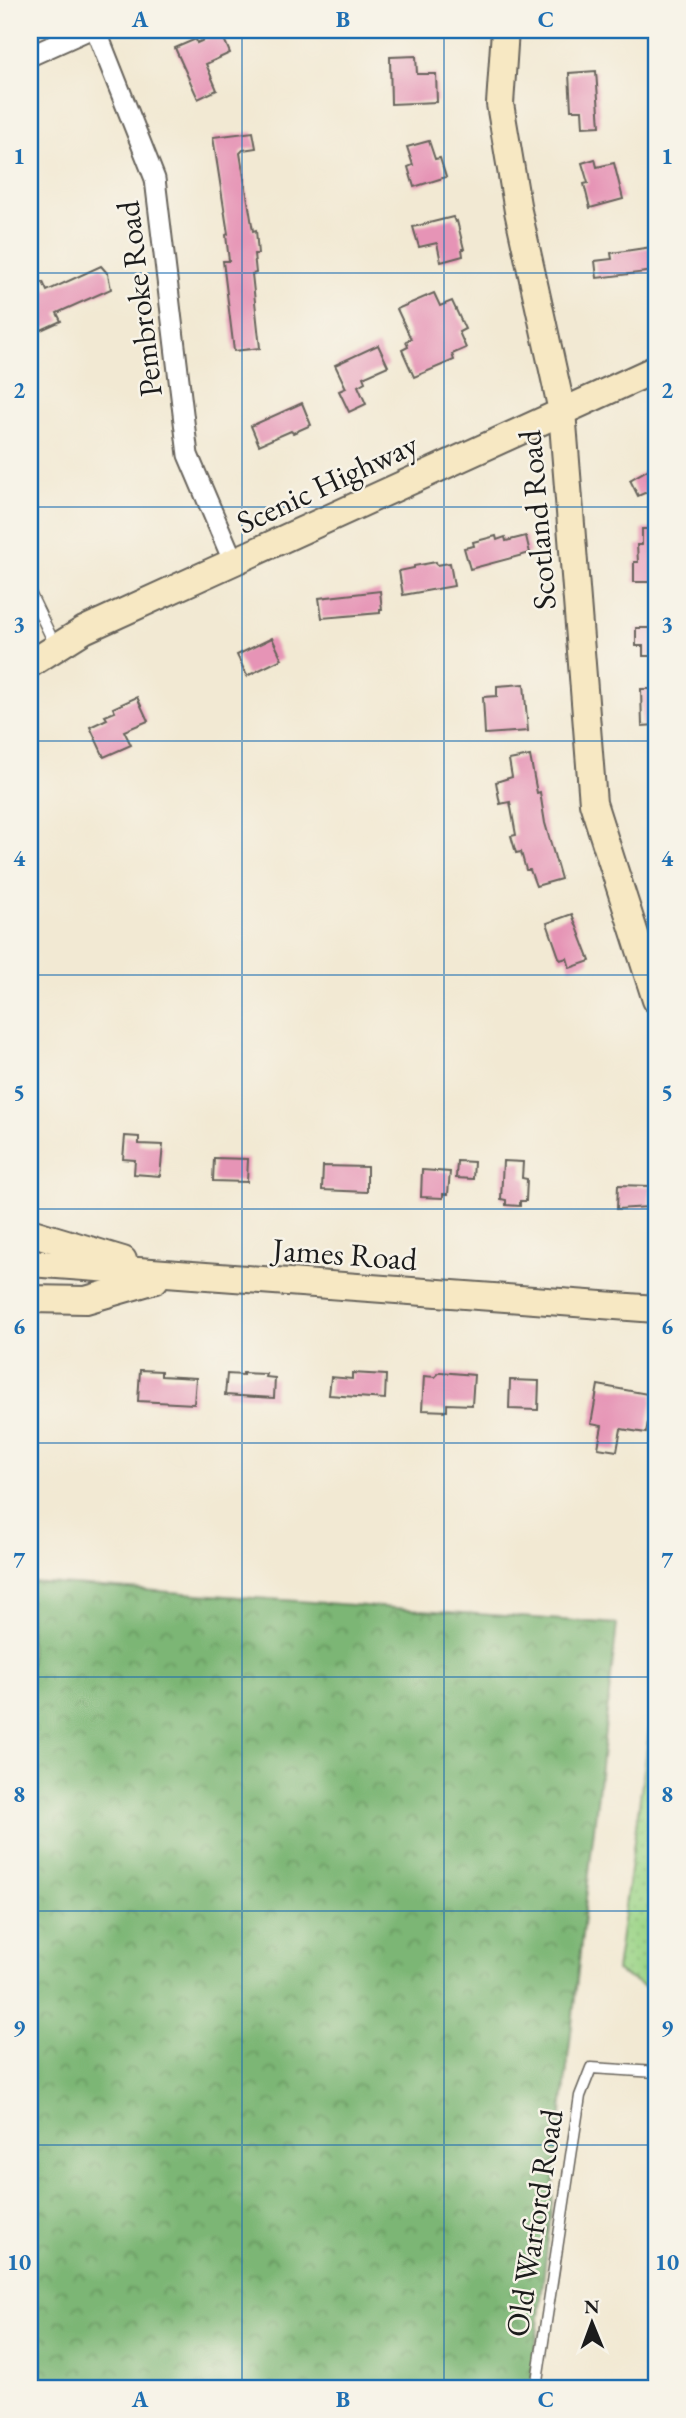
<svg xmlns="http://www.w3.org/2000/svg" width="686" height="2418" font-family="'EB Garamond',serif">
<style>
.green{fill:url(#green-dots);stroke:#5c7852;stroke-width:2}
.forest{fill:url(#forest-crowns);stroke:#4c6948;stroke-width:2}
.building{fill:#e694b6}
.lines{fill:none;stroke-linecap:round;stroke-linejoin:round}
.lane-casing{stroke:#67645c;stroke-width:13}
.street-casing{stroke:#67645c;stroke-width:23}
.secondary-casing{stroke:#67645c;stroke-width:30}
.lane{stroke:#fff;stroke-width:10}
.street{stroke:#fff;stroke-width:19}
.secondary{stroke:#f7e8c3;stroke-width:26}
.grid{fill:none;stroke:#1f6fb2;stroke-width:2;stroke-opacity:0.55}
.labels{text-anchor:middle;stroke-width:5;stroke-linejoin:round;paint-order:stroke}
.street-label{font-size:32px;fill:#1c1c1c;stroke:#f7f3e8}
.neatline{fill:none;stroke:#1f6fb2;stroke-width:2.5}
.grid-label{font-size:23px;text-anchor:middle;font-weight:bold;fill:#1f6fb2}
</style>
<defs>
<pattern id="green-dots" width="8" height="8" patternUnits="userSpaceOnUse" patternTransform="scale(1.75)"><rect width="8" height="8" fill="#9bd487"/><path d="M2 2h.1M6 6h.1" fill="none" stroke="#85b574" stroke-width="1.8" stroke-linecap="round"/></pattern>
<pattern id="forest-crowns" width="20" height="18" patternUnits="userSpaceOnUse" patternTransform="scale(1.75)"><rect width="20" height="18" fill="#7cb674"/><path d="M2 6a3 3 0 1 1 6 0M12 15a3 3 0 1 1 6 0" fill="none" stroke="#65935e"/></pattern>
</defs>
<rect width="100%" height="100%" fill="#f7f3e8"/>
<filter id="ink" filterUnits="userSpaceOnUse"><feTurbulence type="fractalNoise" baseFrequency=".0143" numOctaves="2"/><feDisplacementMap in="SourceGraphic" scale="14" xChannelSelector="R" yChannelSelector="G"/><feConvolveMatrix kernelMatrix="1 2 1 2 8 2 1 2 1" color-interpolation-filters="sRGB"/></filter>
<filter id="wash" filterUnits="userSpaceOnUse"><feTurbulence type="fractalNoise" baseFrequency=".00686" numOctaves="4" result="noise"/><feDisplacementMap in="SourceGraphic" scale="28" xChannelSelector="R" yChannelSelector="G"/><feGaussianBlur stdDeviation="1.57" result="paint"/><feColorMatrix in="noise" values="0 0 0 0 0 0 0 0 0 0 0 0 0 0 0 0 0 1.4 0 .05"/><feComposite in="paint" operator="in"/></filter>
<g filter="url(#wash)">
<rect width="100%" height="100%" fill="#f2e9d3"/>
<!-- green -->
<polygon class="green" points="656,1682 656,1993 616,1971"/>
<!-- forest -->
<polygon class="forest" points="32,1582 617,1624 531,2388 30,2388 30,1594"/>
<g id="blocks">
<!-- building -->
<g class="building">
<polygon points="221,32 230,53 206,64 217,90 198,99 175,48 196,39 197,43"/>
<polygon points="416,56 417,74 436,74 437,102 391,104 390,57"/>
<polygon points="596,71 600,126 583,127 582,110 571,110 569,73"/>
<polygon points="253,132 256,148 243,150 240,153 253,231 256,230 258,254 254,254 256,273 252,274 260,348 234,351 223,261 229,261 226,235 228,234 213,137"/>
<polygon points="429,141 435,159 440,158 446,177 414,187 408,167 413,165 407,147"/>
<polygon points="595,159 597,167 614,163 623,199 590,208 584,184 588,183 582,163"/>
<polygon points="453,217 455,222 457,221 464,249 462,249 463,256 441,262 437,243 419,247 413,227"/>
<polygon points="652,247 655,271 597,278 595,261 612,259 611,253"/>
<polygon points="101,266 108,274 111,289 57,313 61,321 30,335 30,288 43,282 47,291"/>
<polygon points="434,293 440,306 452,301 465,329 459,332 466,348 452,354 454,360 414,377 402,350 408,347 406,341 411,339 397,309"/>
<polygon points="378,345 388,366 363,377 365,382 358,386 366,404 349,412 339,391 346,388 335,365"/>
<polygon points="302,403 311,425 293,433 291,431 259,445 251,426"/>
<polygon points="656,465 656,488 638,496 630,480"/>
<polygon points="642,529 656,529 656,582 634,582 634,562 638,562 637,545 642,545"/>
<polygon points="496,536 497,540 505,537 506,541 526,536 530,553 470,569 464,548 474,546 473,542"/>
<polygon points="436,562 437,565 450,563 454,586 403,595 399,571 414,568 414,566"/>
<polygon points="380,591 382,610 380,610 380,613 322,618 319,598"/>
<polygon points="636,628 656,628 656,656 643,656 643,646 636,646"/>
<polygon points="272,638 282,659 247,676 237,655"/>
<polygon points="524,684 528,731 485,734 483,697 497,696 497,686"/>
<polygon points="641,689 656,689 656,725 642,726"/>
<polygon points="137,697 148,721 124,731 131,745 104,757 90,727 107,719 105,716 115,712 113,708"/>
<polygon points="530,756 537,793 540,792 545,823 561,879 536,886 530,870 526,870 521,852 516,853 511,836 516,835 510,802 500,804 496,782 512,777 509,760"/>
<polygon points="572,914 590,961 570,968 567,958 560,960 547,923"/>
<polygon points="125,1136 139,1137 139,1144 163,1145 160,1176 134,1174 135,1160 123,1159"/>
<polygon points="214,1158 248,1159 247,1182 213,1181"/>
<polygon points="457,1161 474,1162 473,1179 456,1178"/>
<polygon points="503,1161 523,1162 522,1178 527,1179 526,1201 520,1201 520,1206 506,1205 506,1200 501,1199"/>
<polygon points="323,1166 367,1167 367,1192 322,1190"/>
<polygon points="422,1170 450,1172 448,1194 443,1194 443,1198 421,1197"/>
<polygon points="618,1185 650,1186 649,1207 617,1209"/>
<polygon points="140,1370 161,1371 161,1376 196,1378 194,1404 138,1401"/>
<polygon points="440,1372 474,1375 472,1405 447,1404 447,1411 422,1410 424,1376 435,1377"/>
<polygon points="243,1373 266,1374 265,1377 275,1378 274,1398 225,1395 227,1374 243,1375"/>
<polygon points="352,1373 386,1375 385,1399 329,1395 331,1377 352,1379"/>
<polygon points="510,1380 539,1381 538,1410 509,1409"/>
<polygon points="598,1385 653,1395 646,1433 621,1429 617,1451 598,1448 602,1426 591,1424"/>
</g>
</g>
</g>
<g filter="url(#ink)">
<use href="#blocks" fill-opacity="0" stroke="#67645c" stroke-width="2"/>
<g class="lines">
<defs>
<g id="lane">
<polyline points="30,593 56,647"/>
<polyline points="536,2388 580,2096 591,2068 656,2072"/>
</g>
<g id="street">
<polyline points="96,30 155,179 188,455 234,563"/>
<polyline points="30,56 88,30"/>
</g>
<g id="secondary">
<polyline points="505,30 500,104 518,211 562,411 593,803 656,1000"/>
<polyline points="30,664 84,630 656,369"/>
<polyline points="30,1232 123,1260"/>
<polyline points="30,1263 656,1309"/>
<polyline points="30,1299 86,1300 155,1280"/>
</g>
</defs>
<!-- lane casing -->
<use href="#lane" class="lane-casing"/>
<!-- street casing -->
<use href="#street" class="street-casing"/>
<!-- secondary casing -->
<use href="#secondary" class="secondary-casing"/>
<!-- lane -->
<use href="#lane" class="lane"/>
<!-- street -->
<use href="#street" class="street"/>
<!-- secondary -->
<use href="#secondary" class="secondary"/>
</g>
</g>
<!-- grid -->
<path class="grid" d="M242,30V2388M444,30V2388M30,273H656M30,507H656M30,741H656M30,975H656M30,1209H656M30,1443H656M30,1677H656M30,1911H656M30,2145H656"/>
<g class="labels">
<!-- street labels -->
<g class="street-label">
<text transform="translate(139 299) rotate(-97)" y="11">Pembroke Road</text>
<text transform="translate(327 483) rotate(-25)" y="11">Scenic Highway</text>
<text transform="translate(537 520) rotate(-95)" y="11">Scotland Road</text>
<text transform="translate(345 1254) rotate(4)" y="11">James Road</text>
<text transform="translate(534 2223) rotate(-81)" y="11">Old Warford Road</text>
</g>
</g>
<!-- margin -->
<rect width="686" height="2418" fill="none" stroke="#f7f3e8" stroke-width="77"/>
<!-- north arrow -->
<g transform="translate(592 2323) rotate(359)" stroke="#f7f3e8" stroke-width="5" paint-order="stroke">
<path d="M0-5L12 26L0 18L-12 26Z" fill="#1c1c1c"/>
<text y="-10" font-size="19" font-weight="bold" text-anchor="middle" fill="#1c1c1c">N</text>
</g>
<rect x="38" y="38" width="610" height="2342" class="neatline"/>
<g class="grid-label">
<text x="140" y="27">A</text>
<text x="343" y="27">B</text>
<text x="546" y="27">C</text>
<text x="19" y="164">1</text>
<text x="667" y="164">1</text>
<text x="19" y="398">2</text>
<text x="667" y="398">2</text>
<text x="19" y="632">3</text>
<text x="667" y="632">3</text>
<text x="19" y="866">4</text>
<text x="667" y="866">4</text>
<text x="19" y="1100">5</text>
<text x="667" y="1100">5</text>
<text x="19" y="1334">6</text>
<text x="667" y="1334">6</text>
<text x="19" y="1568">7</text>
<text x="667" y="1568">7</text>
<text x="19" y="1802">8</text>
<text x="667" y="1802">8</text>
<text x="19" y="2036">9</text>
<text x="667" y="2036">9</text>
<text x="19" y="2270">10</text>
<text x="667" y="2270">10</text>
<text x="140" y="2407">A</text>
<text x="343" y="2407">B</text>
<text x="546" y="2407">C</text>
</g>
</svg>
